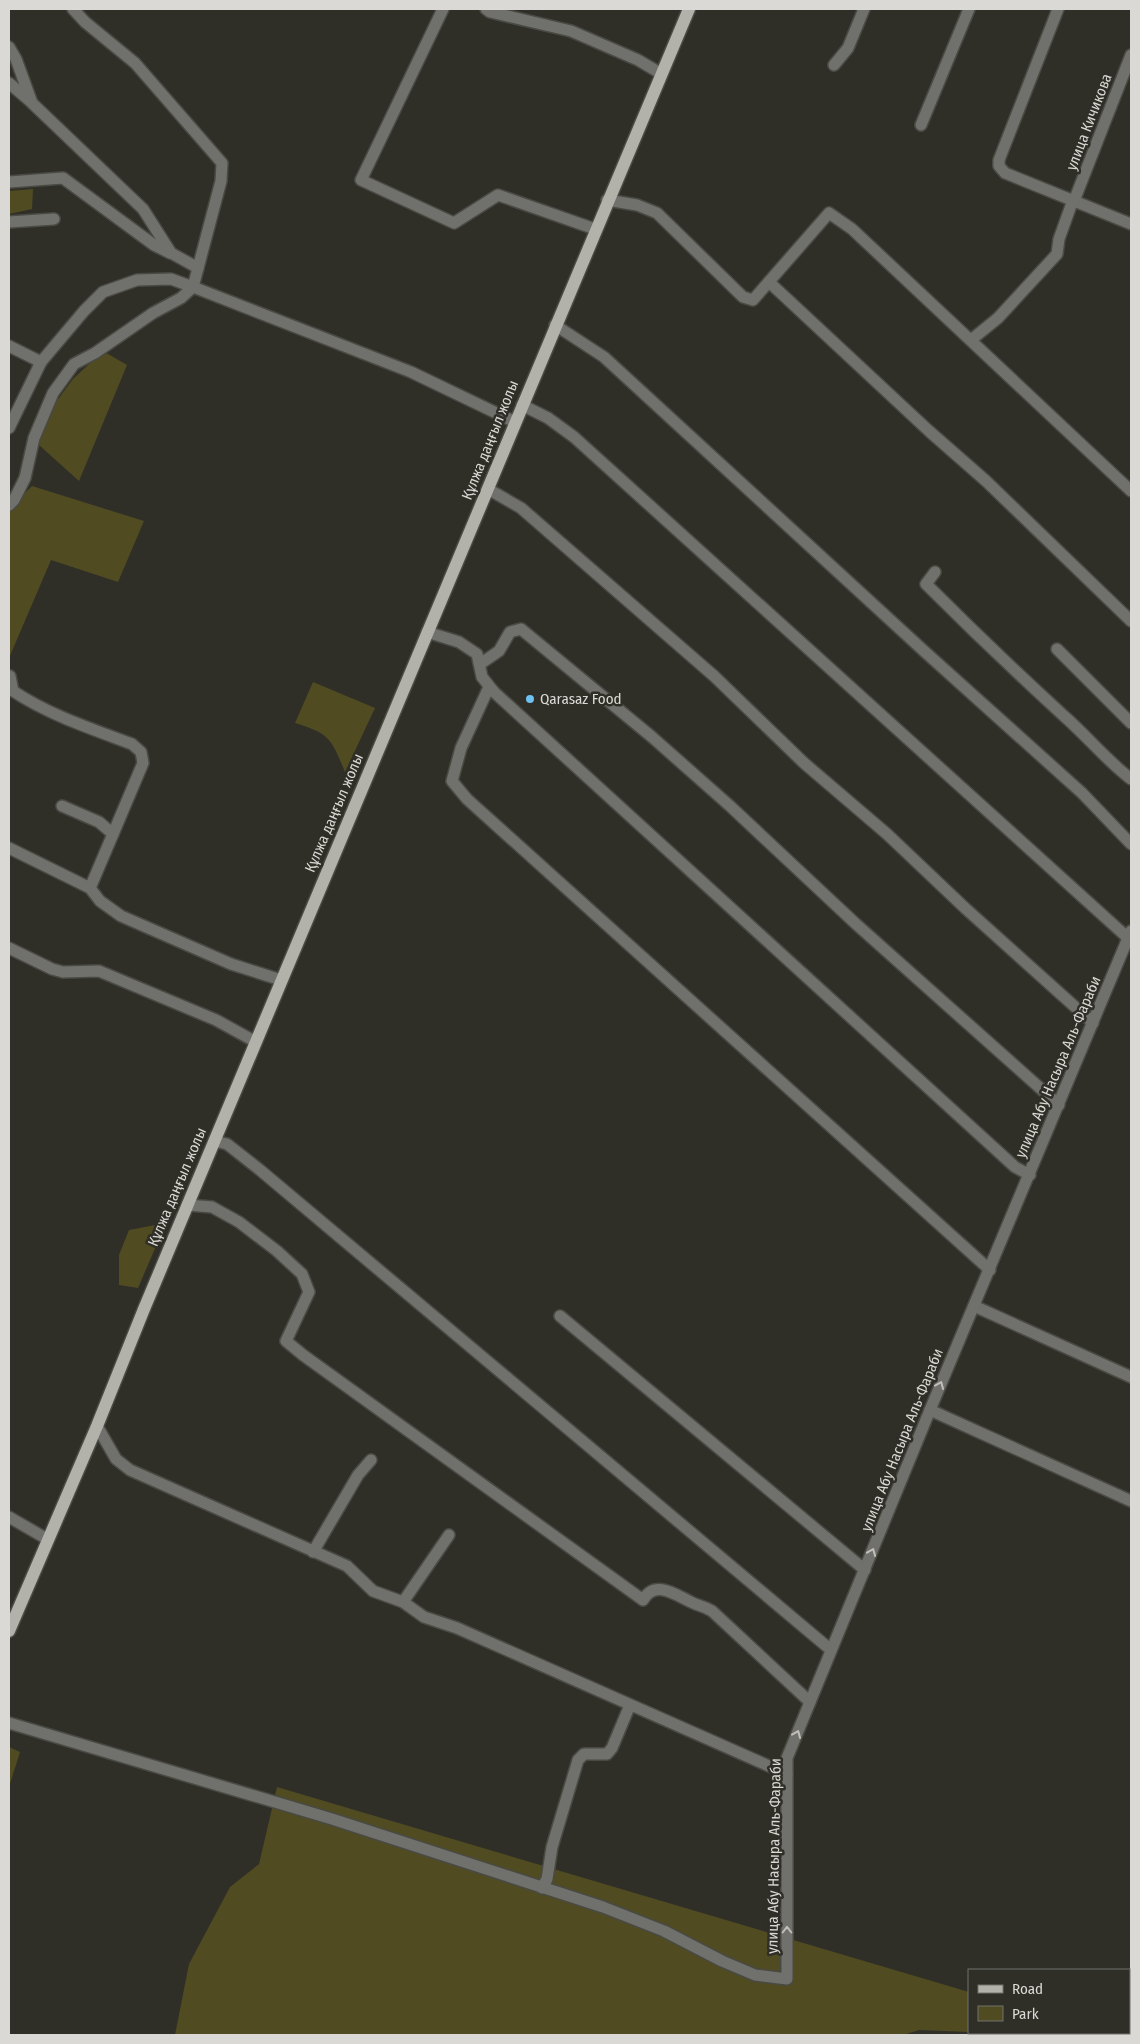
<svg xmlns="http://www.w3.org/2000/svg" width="1140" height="2044" font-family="'Fira Sans Condensed',sans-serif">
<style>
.green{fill:#504b21}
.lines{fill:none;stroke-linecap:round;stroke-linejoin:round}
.minor-casing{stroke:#4a4a44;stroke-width:14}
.major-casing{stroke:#4a4a44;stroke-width:15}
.minor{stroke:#70706c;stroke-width:11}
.major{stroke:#b2b1aa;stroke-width:12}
.oneway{stroke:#c0bfbb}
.poi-dot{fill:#6dc2f3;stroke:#2f2f28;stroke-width:2}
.labels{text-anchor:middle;stroke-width:5;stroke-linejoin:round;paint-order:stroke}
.street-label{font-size:15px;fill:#dad9d5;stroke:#2f2f28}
.poi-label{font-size:15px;fill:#dad9d5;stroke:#2f2f28;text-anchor:start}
</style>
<rect width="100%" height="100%" fill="#2f2f28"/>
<!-- green -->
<g class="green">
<polygon points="33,189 32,209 9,214 9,191"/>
<polygon points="103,351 127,365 79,481 39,445 47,414 73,379"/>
<polygon points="32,486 144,521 118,582 51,560 9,658 9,509"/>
<path d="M313,682L375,708L345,772C331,738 330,734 295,723Z"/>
<polygon points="166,1223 138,1288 119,1285 119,1255 129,1230"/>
<polygon points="9,1747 20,1752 9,1787"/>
<polygon points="277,1787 969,1992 969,2032 919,2030 903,2035 175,2035 189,1964 230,1887 259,1864"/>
<polygon points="979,2033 1106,2033 1114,2035 984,2035"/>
</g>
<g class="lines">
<defs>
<g id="minor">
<polyline points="73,9 85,22 135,63 222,163 221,181 193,287 411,372 515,422"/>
<polyline points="443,9 361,180 454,223 498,195 595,229"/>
<polyline points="486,9 490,12 571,31 638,60 660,73"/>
<polyline points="1058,9 999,160 999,166 1005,173 1131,224"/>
<polyline points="9,47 16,59 32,103 143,209 171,253 198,268"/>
<polyline points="834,65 848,48 864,9"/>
<polyline points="9,83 30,101"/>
<polyline points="921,125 969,9"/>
<polyline points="9,182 63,178 154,245 170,253"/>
<polyline points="607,200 637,205 657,213 743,297 753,300 829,213 852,229 1131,491"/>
<polyline points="1074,201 1131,55"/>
<polyline points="9,222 54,219"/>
<polyline points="769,282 929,431 986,481 1131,621"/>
<polyline points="555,325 604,357 924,651 1082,793 1131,844"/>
<polyline points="971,340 998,318 1057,254 1059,239 1073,200"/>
<polyline points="9,346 41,362"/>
<polyline points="522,405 548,418 574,437 1128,938"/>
<polyline points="9,428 41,362 84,311 103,292 137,280 171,279 193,287 181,298 153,313 95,353 74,364 53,393 34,438 25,478 14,500 9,505"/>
<polyline points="488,489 521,508 714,676 804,763 887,834 965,908 1093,1023"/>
<path d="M935,572L926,584C971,629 1017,673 1064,716C1088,737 1106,760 1131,779"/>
<polyline points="427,632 459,642 477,654 482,677 494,692 1015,1167 1030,1175"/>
<polyline points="1057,649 1131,723"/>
<polyline points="480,664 499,651 510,632 521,629 652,737 730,806 856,924 1059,1105"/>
<path d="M10,676L13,691C49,715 92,729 132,744L141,752L143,763L113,834"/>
<polyline points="489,687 461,748 452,781 467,799 990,1270"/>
<polyline points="62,806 99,822 113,834 90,888"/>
<polyline points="9,848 90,888 100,901 121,916 231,964 281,980"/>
<polyline points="9,948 52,969 63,972 99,971 216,1020 256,1042"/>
<polyline points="214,1141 227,1144 260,1170 831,1650"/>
<path d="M187,1205L212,1207L239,1222L277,1251L302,1274L309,1292L286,1341L303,1355L643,1600C655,1579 676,1595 691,1602C698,1606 702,1605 712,1611L810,1702"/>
<polyline points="974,1306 1131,1377"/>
<polyline points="560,1316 865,1570"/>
<polyline points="930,1410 1131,1501"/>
<polyline points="97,1426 116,1459 130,1470 347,1566 373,1591 403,1602 424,1617 457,1628 787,1774"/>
<polyline points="9,1517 47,1539"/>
<polyline points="313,1552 358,1475 371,1460"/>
<polyline points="403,1602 449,1535"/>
<polyline points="9,1723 332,1819 603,1907 664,1931 722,1961 755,1975 787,1979 787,1758 930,1410 1131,931"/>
<polyline points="542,1888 547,1879 552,1847 578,1760 584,1754 607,1754 612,1748 630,1705"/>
</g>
<polyline id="major" points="9,1631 97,1426 144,1309 689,9"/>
</defs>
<!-- minor casing -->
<use href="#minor" class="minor-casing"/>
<!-- major casing -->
<use href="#major" class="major-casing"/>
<!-- minor -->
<use href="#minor" class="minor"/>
<!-- major -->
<use href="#major" class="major"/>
</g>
<!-- one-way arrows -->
<defs><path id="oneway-chevron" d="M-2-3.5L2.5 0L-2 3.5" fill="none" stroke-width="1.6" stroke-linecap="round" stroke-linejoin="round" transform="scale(1.25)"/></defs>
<g class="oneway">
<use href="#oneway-chevron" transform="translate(940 1385) rotate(-67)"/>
<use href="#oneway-chevron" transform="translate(872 1552) rotate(-68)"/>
<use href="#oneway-chevron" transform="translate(797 1734) rotate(-67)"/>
<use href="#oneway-chevron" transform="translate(787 1930) rotate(-90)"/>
</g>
<!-- markers -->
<circle class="poi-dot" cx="530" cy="699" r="5"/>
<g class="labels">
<!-- street labels -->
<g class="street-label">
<text transform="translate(1089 122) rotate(-69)" y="5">улица Кичикова</text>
<text transform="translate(490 440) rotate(-68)" y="5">Құлжа даңғыл жолы</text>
<text transform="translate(334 813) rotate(-67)" y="5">Құлжа даңғыл жолы</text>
<text transform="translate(1058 1067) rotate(-67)" y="5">улица Абу Насыра Аль-Фараби</text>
<text transform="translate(177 1187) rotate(-67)" y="5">Құлжа даңғыл жолы</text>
<text transform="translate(902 1440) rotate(-68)" y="5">улица Абу Насыра Аль-Фараби</text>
<text transform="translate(774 1856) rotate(-89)" y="5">улица Абу Насыра Аль-Фараби</text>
</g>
<!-- poi labels -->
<g class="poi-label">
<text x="540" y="704">Qarasaz Food</text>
</g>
</g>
<!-- border -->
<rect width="1140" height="2044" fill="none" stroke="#dad9d5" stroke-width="20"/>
<!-- legend -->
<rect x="968" y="1969" width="162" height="65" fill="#2f2f28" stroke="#73736d"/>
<rect x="978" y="1985" width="25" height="8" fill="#b2b1aa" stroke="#73736d"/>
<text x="1012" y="1994" font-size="15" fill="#dad9d5">Road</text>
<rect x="978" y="2006" width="25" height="15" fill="#504b21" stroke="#73736d"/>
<text x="1012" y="2019" font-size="15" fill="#dad9d5">Park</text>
</svg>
